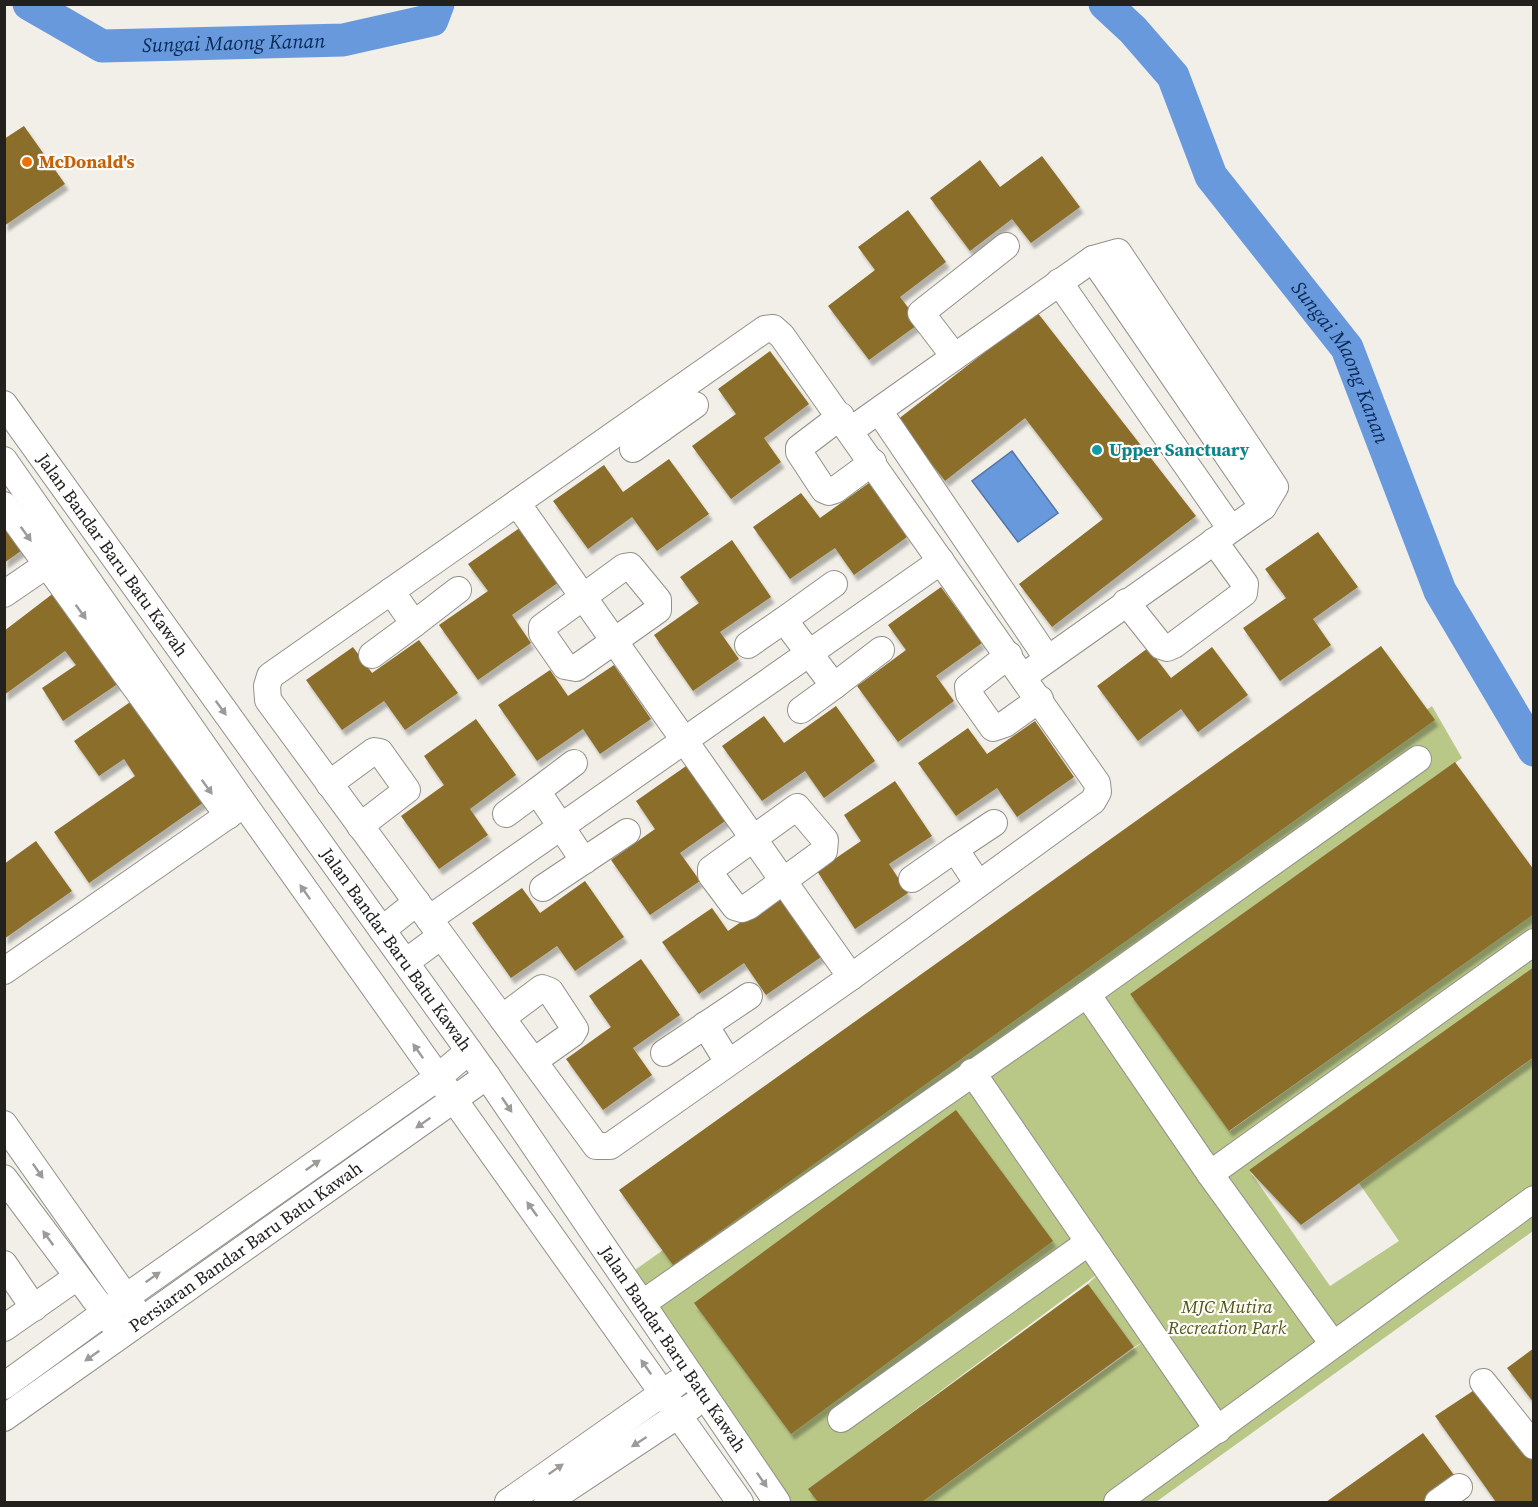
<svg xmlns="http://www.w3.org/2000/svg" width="1538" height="1507" font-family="'Source Serif 4',serif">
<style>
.green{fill:#b9c787}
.water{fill:#6899dd;stroke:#5375a4;stroke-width:1.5}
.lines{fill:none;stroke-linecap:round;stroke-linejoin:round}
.river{stroke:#6899dd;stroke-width:33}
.building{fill:#8a6e2a;filter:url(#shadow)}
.minor-casing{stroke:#93908a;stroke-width:28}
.minor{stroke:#fff;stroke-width:26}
.oneway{fill:#9c9b9a}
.food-dot{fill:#e8710a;stroke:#fffcf7;stroke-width:2}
.culture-dot{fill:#0f9aa8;stroke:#fffcf7;stroke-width:2}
.labels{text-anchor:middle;stroke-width:4.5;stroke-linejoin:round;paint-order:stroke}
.food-label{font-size:18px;font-weight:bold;fill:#c56008;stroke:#fffcf7;text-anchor:start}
.culture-label{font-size:18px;font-weight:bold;fill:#0d838f;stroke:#fffcf7;text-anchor:start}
.street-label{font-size:18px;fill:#22211e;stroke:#fffcf7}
.park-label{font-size:18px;font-style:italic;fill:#4e5919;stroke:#fffcf7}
.water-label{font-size:20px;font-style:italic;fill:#072853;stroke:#fffcf7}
</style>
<defs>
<filter id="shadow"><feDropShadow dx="3.5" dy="6" stdDeviation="1.5" flood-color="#0004"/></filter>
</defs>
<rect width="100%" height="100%" fill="#f2efe8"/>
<!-- green -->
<polygon class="green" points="1432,706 1462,758 1130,994 1230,1131 1533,914 1533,969 1249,1170 1330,1286 1399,1241 1359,1183 1533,1058 1533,1231 1156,1502 922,1502 1143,1342 1134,1347 1088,1284 1099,1273 809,1489 818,1502 777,1502 625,1277"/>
<!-- water -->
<polygon class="water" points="1012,451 1058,513 1018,542 972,481"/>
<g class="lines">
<!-- river -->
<g class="river">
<path id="s1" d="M29,4L102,46L343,40L432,20L438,4"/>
<path id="s2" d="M1105,4L1133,30L1173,76L1211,176L1347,348L1440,591L1534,750"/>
</g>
</g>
<!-- building -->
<g class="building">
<polygon points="24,126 65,184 4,226 4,139"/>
<polygon points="1042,156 1080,207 1031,243 1012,219 970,251 930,198 980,160 1000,187"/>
<polygon points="908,210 946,262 900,297 920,323 869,360 828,306 875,270 858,247"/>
<polygon points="1037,312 1196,516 1052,627 1019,584 1103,519 1025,418 945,481 897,420"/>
<polygon points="770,351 809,404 764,438 781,462 731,499 692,446 736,414 718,389"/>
<polygon points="669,459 709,514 657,551 632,517 588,549 553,501 604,465 623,492"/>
<polygon points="869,483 907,537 854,575 835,548 790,579 753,527 801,493 820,518"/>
<polygon points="4,520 25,548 4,563"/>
<polygon points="521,527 559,582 512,615 531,643 478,680 439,625 488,591 468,564"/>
<polygon points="1318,532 1358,587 1313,619 1331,645 1280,681 1243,628 1286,598 1265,569"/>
<polygon points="732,540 771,597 720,632 739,659 693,691 654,635 699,603 680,577"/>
<polygon points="941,587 982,643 936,676 954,701 898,742 857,686 906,650 888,625"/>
<polygon points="55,592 119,683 63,721 42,688 76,665 65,651 4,695 4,631"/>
<polygon points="419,640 458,693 405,730 384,701 342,730 306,680 353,647 372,673"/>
<polygon points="1381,646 1435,720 673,1265 619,1190"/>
<polygon points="1212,647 1248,695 1198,732 1181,709 1138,741 1097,686 1148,648 1171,678"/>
<polygon points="614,665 651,719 600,754 583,729 537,761 498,705 550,670 568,696"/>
<polygon points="136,698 207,800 89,883 54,832 135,776 124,759 99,776 74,741"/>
<polygon points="836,706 875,761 824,798 805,771 762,801 722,746 764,716 784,743"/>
<polygon points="476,719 516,775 470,809 488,835 439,869 401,816 444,785 424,756"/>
<polygon points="1035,721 1074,777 1017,817 997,788 956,816 918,763 968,728 987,754"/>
<polygon points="1455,762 1534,870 1534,914 1229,1131 1130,994"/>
<polygon points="689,764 728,819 680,853 700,881 650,915 611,860 655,829 636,801"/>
<polygon points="895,781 932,836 889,864 908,893 855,929 817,871 861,841 844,815"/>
<polygon points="36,841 72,891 4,939 4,864"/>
<polygon points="585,881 624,937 575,971 557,946 511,978 472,923 522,888 540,913"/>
<polygon points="781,894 824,955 766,995 744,963 699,994 662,942 712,908 728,931"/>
<polygon points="641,959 680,1015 633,1048 652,1075 603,1110 566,1059 611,1027 589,996"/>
<polygon points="1534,967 1534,1057 1301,1225 1249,1170"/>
<polygon points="956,1110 1053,1241 791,1434 694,1303"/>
<polygon points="1088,1284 1134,1347 922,1502 818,1502 808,1489"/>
<polygon points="1534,1348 1534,1403 1507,1368"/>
<polygon points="1482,1385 1534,1458 1534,1502 1496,1502 1435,1416"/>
<polygon points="1423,1433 1457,1479 1425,1502 1326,1502"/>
</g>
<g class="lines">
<defs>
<g id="minor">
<polyline points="1093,259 1263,507"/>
<polyline points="1059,282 1231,529"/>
<polygon points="773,328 782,336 1097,783 1098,792 1093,801 851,977 610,1146 596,1146 268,700 267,686 270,676 765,329"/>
<polyline points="954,356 921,313 1006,246"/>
<path id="s3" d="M4,404L487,1076L777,1502"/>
<polyline points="879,411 1047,658"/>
<polyline points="841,416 799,448 799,452 824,490 829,492 835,490 873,462"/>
<polyline points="661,429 695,405"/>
<polyline points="851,430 1093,259 1118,252 1275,487 1263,507 1024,676"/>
<polyline points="633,449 661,429 648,411"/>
<polyline points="4,460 244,804 740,1502"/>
<polyline points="517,503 851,977"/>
<polyline points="4,505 228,816"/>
<polygon points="630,566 658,600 658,610 576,668 565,666 542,633 542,627 624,567"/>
<polyline points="4,594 61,555"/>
<polyline points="1126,602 1161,646 1167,648 1174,645 1244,593 1245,584 1214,541"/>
<polyline points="414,624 458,590"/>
<polyline points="748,645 784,620"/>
<polyline points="372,655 414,624 391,591"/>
<polyline points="1009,655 968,687 969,694 993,728 1005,724 1040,699"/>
<polyline points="834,686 881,650"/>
<polyline points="801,710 834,686 784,620 834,584"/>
<polyline points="574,763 537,791 584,861"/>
<polyline points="329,784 374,751 380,752 407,790 360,826"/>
<polygon points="797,807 825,840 824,851 749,906 742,909 735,907 711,875 711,869"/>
<polyline points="506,814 537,791"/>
<polyline points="912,879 955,849"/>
<polyline points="978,884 955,849 994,823"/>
<polyline points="543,888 627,832"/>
<polyline points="429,919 941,561"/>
<polyline points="382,930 417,902"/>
<polyline points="406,962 441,936"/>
<polyline points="4,971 240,807"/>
<polyline points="1087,994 1210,1174 1333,1344"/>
<polyline points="502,1018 542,988 550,991 575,1029 572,1034 534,1061"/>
<polyline points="705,1025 728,1062"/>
<polyline points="664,1053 749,996"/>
<polyline points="972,1072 1218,1430"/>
<polyline points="4,1124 135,1310"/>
<polyline points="1210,1174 1534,942"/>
<polyline points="4,1178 114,1325"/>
<polyline points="4,1264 34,1308"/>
<polyline points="643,1303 1087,994 1418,759"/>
<polyline points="4,1328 77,1277"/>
<polyline points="1483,1382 1534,1446"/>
<polyline points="4,1386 126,1297 437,1078 469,1051"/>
<path id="s4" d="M4,1418L487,1076"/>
<polyline points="841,1419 1089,1242"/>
<polyline points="508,1502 677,1383"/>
<polyline points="547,1502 692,1406"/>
<polyline points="1117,1502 1534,1199"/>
<polyline points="1438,1502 1459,1487"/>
</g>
</defs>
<!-- minor casing -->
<use href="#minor" class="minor-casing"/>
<!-- minor -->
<use href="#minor" class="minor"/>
</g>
<!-- one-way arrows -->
<defs><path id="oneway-solid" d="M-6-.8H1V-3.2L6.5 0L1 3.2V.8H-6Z" transform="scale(1.5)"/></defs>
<g class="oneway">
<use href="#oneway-solid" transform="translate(26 534) rotate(54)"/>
<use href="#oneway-solid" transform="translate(81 612) rotate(54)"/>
<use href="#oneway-solid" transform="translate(221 708) rotate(54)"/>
<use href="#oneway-solid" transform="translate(207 787) rotate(54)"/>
<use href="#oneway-solid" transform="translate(305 892) rotate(-125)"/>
<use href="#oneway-solid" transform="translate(418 1051) rotate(-125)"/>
<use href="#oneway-solid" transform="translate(507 1105) rotate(56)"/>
<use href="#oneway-solid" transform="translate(423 1123) rotate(145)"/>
<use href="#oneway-solid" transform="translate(313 1165) rotate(-35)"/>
<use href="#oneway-solid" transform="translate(38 1171) rotate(55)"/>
<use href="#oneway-solid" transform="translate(532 1209) rotate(-126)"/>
<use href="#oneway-solid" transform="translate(48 1238) rotate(-126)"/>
<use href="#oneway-solid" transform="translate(153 1277) rotate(-35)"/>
<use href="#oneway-solid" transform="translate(92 1356) rotate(145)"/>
<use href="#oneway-solid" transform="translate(646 1367) rotate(-125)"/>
<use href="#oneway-solid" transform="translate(639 1442) rotate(147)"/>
<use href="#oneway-solid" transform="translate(556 1469) rotate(-35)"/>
<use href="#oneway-solid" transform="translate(762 1480) rotate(55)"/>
</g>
<!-- markers -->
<circle class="food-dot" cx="27" cy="162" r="6"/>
<circle class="culture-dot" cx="1097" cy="450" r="6"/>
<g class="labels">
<!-- food labels -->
<g class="food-label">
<text x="39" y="168">McDonald's</text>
</g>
<!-- culture labels -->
<g class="culture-label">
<text x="1109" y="456">Upper Sanctuary</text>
</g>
<!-- street labels -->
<g class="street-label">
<text dy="6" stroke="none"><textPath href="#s3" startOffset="186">Jalan Bandar Baru Batu Kawah</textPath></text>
<text dy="6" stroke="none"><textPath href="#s3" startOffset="672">Jalan Bandar Baru Batu Kawah</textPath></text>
<text dy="6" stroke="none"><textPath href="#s4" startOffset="296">Persiaran Bandar Baru Batu Kawah</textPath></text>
<text dy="6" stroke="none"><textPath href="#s3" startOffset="1158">Jalan Bandar Baru Batu Kawah</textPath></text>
</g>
<!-- park labels -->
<g class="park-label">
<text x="1227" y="1313">MJC Mutira<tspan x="1227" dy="21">Recreation Park</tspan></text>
</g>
<!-- water labels -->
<g class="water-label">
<text dy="7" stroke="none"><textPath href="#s1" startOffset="216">Sungai Maong Kanan</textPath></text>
<text dy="7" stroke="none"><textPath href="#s2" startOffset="435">Sungai Maong Kanan</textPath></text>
</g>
</g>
<!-- border -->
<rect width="1538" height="1507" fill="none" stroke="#22211e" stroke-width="12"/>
</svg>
